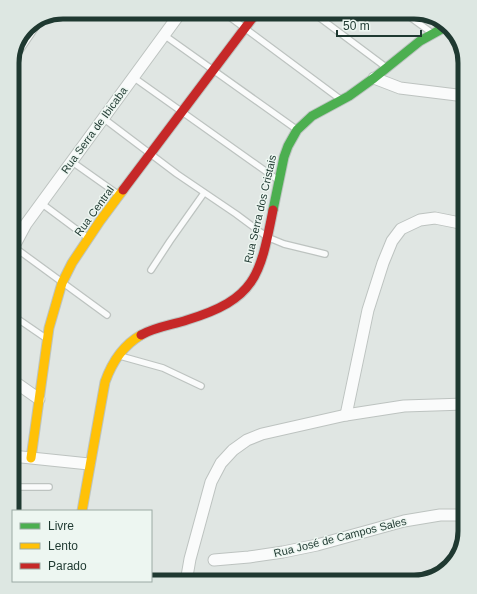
<svg xmlns="http://www.w3.org/2000/svg" width="477" height="594" font-family="Arial,sans-serif">
<style>
.lines{fill:none;stroke-linecap:round;stroke-linejoin:round}
.lane-casing{stroke:#bdc3c0;stroke-width:8}
.street-casing{stroke:#bdc3c0;stroke-width:13}
.fast-casing{stroke:#bcc4c1;stroke-width:11}
.slow-casing{stroke:#bcc4c1;stroke-width:11}
.jam-casing{stroke:#bcc4c1;stroke-width:11}
.lane{stroke:#fafbfb;stroke-width:5.5}
.street{stroke:#fafbfb;stroke-width:11}
.fast{stroke:#4caf50;stroke-width:9}
.slow{stroke:#ffc107;stroke-width:9}
.jam{stroke:#c62828;stroke-width:9}
.labels{text-anchor:middle;stroke-width:3;stroke-linejoin:round;paint-order:stroke}
.street-label{font-size:11px;fill:#1f3931;stroke:#edf6f1}
.rim{fill:none;stroke:#1f3931;stroke-width:5}
</style>
<rect width="100%" height="100%" fill="#e0e6e3"/>
<g class="lines">
<defs>
<g id="lane">
<polyline points="223,12 340,99"/>
<polyline points="312,12 387,68"/>
<polyline points="403,12 432,33"/>
<polyline points="164,35 296,129"/>
<polyline points="133,77 278,180"/>
<polyline points="103,118 177,174 236,214 267,237 284,244 325,254"/>
<polyline points="71,161 119,195"/>
<polyline points="41,203 88,238"/>
<polyline points="14,247 107,315"/>
<polyline points="151,270 170,241 204,193"/>
<polyline points="12,315 47,339"/>
<polyline points="120,356 163,368 201,386"/>
<polyline points="12,487 49,487"/>
</g>
<g id="street">
<polyline points="15,53 36,22"/>
<polyline points="374,78 400,88 465,96"/>
<polyline points="12,250 26,224 181,12"/>
<polyline points="12,380 39,399"/>
<polyline points="346,415 368,310 383,263 392,241 401,229 420,220 435,218 465,224"/>
<polyline points="12,456 89,464"/>
<polyline points="214,560 249,557 283,552 317,545 404,521 440,515 465,515"/>
<polyline points="186,582 190,559 211,482 221,463 233,450 247,440 262,434 346,415 404,406 465,404"/>
</g>
<polyline id="fast" points="273,210 284,157 288,146 297,130 312,116 349,96 374,78 420,41 447,26"/>
<g id="slow">
<polyline points="31,458 49,328 62,283 72,263 100,221 123,190"/>
<path d="M82,511L105,382C112,362 122,346 141,335"/>
</g>
<g id="jam">
<polyline points="123,190 257,12"/>
<path d="M141,335C155,327 172,325 187,320C256,299 260,276 273,210"/>
</g>
</defs>
<!-- lane casing -->
<use href="#lane" class="lane-casing"/>
<!-- street casing -->
<use href="#street" class="street-casing"/>
<!-- fast casing -->
<use href="#fast" class="fast-casing"/>
<!-- slow casing -->
<use href="#slow" class="slow-casing"/>
<!-- jam casing -->
<use href="#jam" class="jam-casing"/>
<!-- lane -->
<use href="#lane" class="lane"/>
<!-- street -->
<use href="#street" class="street"/>
<!-- fast -->
<use href="#fast" class="fast"/>
<!-- slow -->
<use href="#slow" class="slow"/>
<!-- jam -->
<use href="#jam" class="jam"/>
</g>
<g class="labels">
<!-- street labels -->
<g class="street-label">
<text transform="translate(94 130) rotate(-54)" y="4">Rua Serra de Ibicaba</text>
<text transform="translate(260 209) rotate(-77)" y="4">Rua Serra dos Cristais</text>
<text transform="translate(94 211) rotate(-54)" y="4">Rua Central</text>
<text transform="translate(340 537) rotate(-14)" y="4">Rua José de Campos Sales</text>
</g>
</g>
<!-- crop -->
<path d="M0 0H477V594H0ZM63 19H414A44 44 0 0 1 458 63V531A44 44 0 0 1 414 575H63A44 44 0 0 1 19 531V63A44 44 0 0 1 63 19Z" fill="#dde7e2" fill-rule="evenodd"/>
<path class="rim" d="M63 19H414A44 44 0 0 1 458 63V531A44 44 0 0 1 414 575H63A44 44 0 0 1 19 531V63A44 44 0 0 1 63 19Z"/>
<!-- legend -->
<rect x="12" y="510" width="140" height="72" fill="#edf6f1" stroke="#9baaa4"/>
<rect x="20" y="523" width="20" height="6" fill="#4caf50" stroke="#9baaa4"/>
<text x="48" y="530" font-size="12" fill="#1f3931">Livre</text>
<rect x="20" y="543" width="20" height="6" fill="#ffc107" stroke="#9baaa4"/>
<text x="48" y="550" font-size="12" fill="#1f3931">Lento</text>
<rect x="20" y="563" width="20" height="6" fill="#c62828" stroke="#9baaa4"/>
<text x="48" y="570" font-size="12" fill="#1f3931">Parado</text>
<!-- scale -->
<path d="M337 30v6h84v-6" fill="none" stroke="#1f3931" stroke-width="2"/>
<text x="343" y="30" font-size="12" fill="#1f3931" stroke="#edf6f1" stroke-width="3" paint-order="stroke">50 m</text>
</svg>
